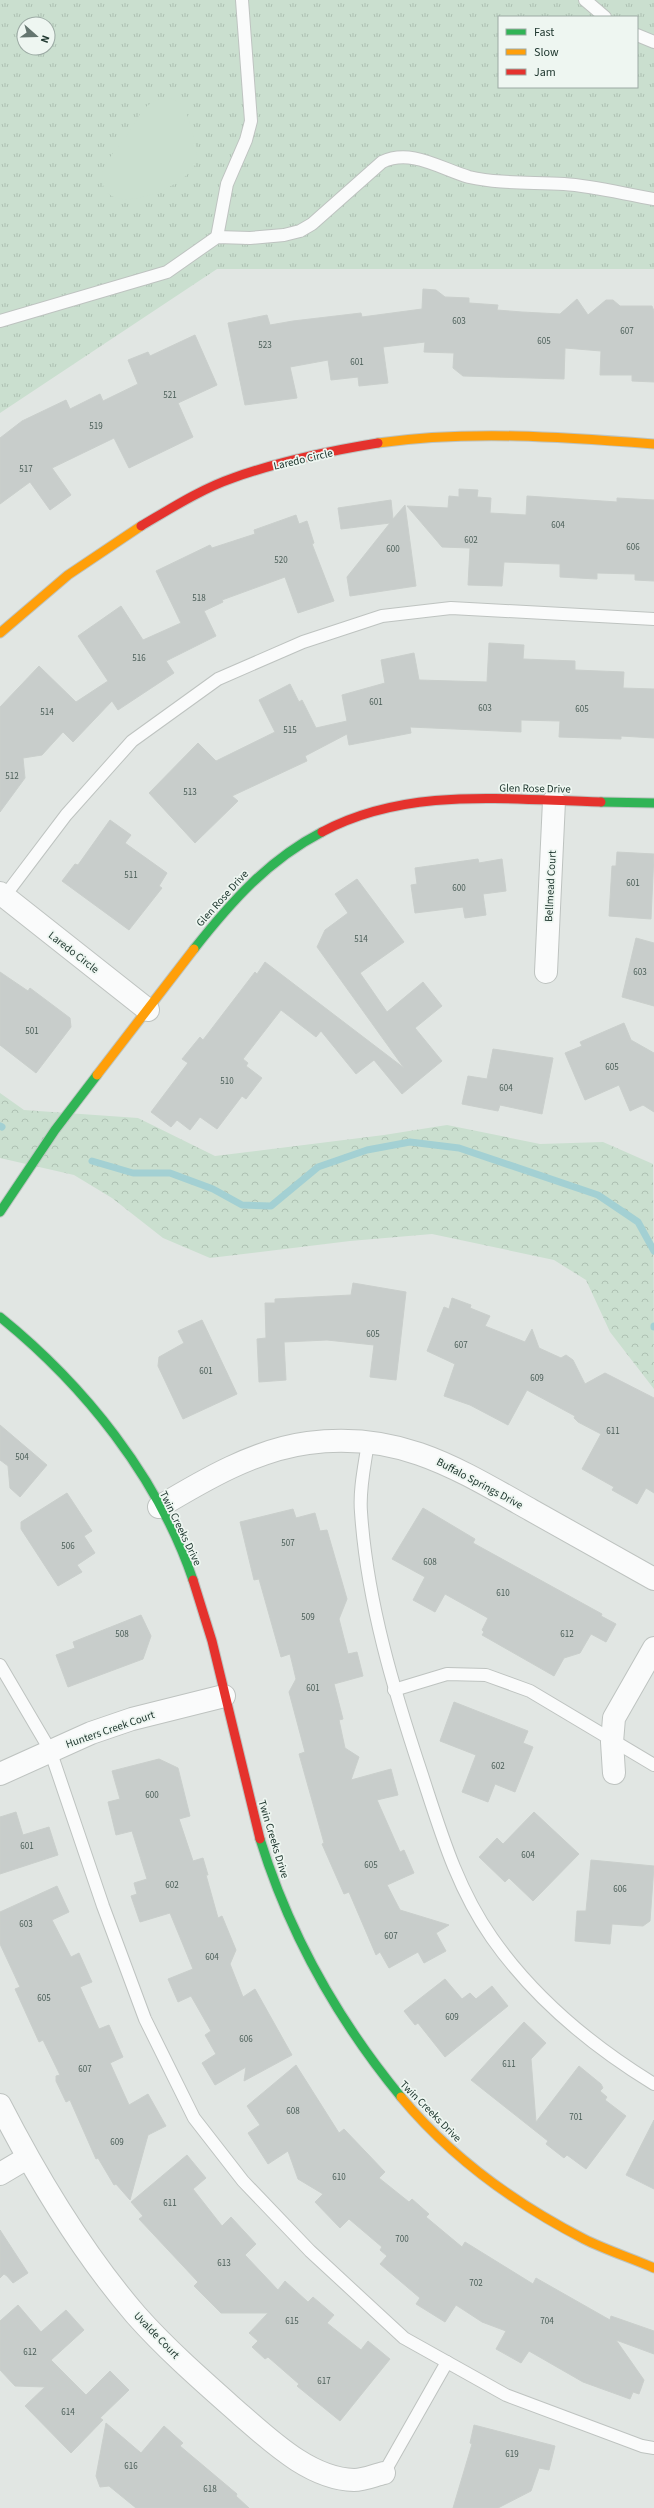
<svg xmlns="http://www.w3.org/2000/svg" width="654" height="2508" font-family="'Source Sans 3',sans-serif">
<style>
.grass{fill:url(#grass-tufts);fill-rule:evenodd}
.forest{fill:url(#forest-crowns)}
.garden{fill:#cadfcf}
.lines{fill:none;stroke-linecap:round;stroke-linejoin:round}
.stream{stroke:#a3d0d3;stroke-width:7}
.building{fill:#c8cdcb;stroke:#cacfcc}
.lane-casing{stroke:#bec3c0;stroke-width:14}
.street-casing{stroke:#bec3c0;stroke-width:24}
.fast-casing{stroke:#bdc4c1;stroke-width:11}
.slow-casing{stroke:#bdc4c1;stroke-width:11}
.jam-casing{stroke:#bdc4c1;stroke-width:11}
.lane{stroke:#fafbfb;stroke-width:12}
.street{stroke:#fafbfb;stroke-width:22}
.fast{stroke:#30b455;stroke-width:9}
.slow{stroke:#ff9f0a;stroke-width:9}
.jam{stroke:#e5322d;stroke-width:9}
.labels{text-anchor:middle;stroke-width:3.5;stroke-linejoin:round;paint-order:stroke}
.number-label{font-size:9px;fill:#4b5e58}
.street-label{font-size:11px;fill:#203830;stroke:#eef6f1}
</style>
<defs>
<pattern id="grass-tufts" width="24" height="20" patternUnits="userSpaceOnUse"><rect width="24" height="20" fill="#cadfcf"/><path d="M3 7l-1-3M5 7V3M7 7l1-3M15 17l-1-3M17 17v-4M19 17l1-3" fill="none" stroke="#adc0b2"/></pattern>
<pattern id="forest-crowns" width="20" height="18" patternUnits="userSpaceOnUse"><rect width="20" height="18" fill="#cadfcf"/><path d="M2 6a3 3 0 1 1 6 0M12 15a3 3 0 1 1 6 0" fill="none" stroke="#adc0b2"/></pattern>
</defs>
<rect width="100%" height="100%" fill="#e1e6e3"/>
<!-- grass -->
<path class="grass" d="M0,0H654V269H217L0,413ZM499,17H637V87H499ZM24,24H48V48H24Z"/>
<!-- forest -->
<polygon class="forest" points="0,1093 24,1110 138,1118 215,1156 384,1135 447,1125 540,1144 603,1142 653,1164 654,1389 610,1332 586,1280 554,1260 432,1234 350,1241 210,1258 163,1238 112,1198 74,1175 0,1158"/>
<!-- garden -->
<path class="garden" d="M165,98C179,98 186,108 189,121C192,134 200,149 196,162C190,186 111,218 103,185C97,164 120,148 129,132C134,125 138,116 144,109C150,103 156,99 165,98Z"/>
<g class="lines">
<!-- stream -->
<g class="stream">
<polyline points="0,1126 2,1127"/>
<polyline points="92,1161 133,1173 170,1173 213,1189 242,1205 271,1206 318,1167 367,1150 410,1142 459,1148 598,1195 638,1222 654,1251"/>
<polyline points="654,1326 654,1327"/>
</g>
</g>
<!-- building -->
<g class="building">
<polygon points="423,289 436,290 445,297 469,298 469,303 498,305 497,310 522,312 560,314 577,299 588,315 606,300 613,300 620,306 652,306 654,311 654,382 632,381 632,375 600,375 601,351 565,348 564,379 463,376 453,368 454,353 424,352 425,342 383,347 388,383 359,386 358,377 331,380 328,360 290,367 297,398 245,405 228,323 267,315 270,325 293,321 361,313 362,317 422,309"/>
<polygon points="195,335 217,385 178,403 193,437 129,468 114,438 52,468 71,495 50,510 30,482 0,504 0,438 22,421 66,400 70,409 100,394 103,401 138,384 128,360 148,352 150,356"/>
<polygon points="459,489 478,490 477,497 491,498 490,513 526,515 527,496 617,502 617,498 654,500 654,581 635,580 635,574 597,573 597,579 560,577 560,564 504,562 502,586 468,585 470,548 442,547 407,506 448,508 449,496 459,497"/>
<polygon points="391,500 393,519 405,505 416,586 350,596 347,577 390,523 341,529 338,508"/>
<polygon points="296,515 299,524 307,521 314,543 312,544 334,601 298,613 285,577 222,600 223,602 204,611 216,636 166,661 174,673 118,710 112,701 73,742 63,732 42,755 23,758 25,778 0,812 0,707 39,666 76,702 108,681 78,636 121,606 143,640 181,623 156,571 210,545 212,548 255,534 254,530"/>
<polygon points="489,643 524,645 523,659 575,661 575,670 624,672 623,688 654,689 654,738 621,736 621,739 559,737 560,721 521,720 521,732 410,727 411,733 349,745 347,734 305,756 307,761 232,796 238,801 195,843 149,793 198,743 216,761 275,732 259,700 290,684 299,702 302,700 316,728 347,721 342,695 385,683 381,660 414,653 419,680 487,682"/>
<polygon points="110,820 131,835 125,843 167,873 159,886 162,888 129,930 62,881 75,864 78,865"/>
<polygon points="617,852 654,854 651,919 609,916 612,866 616,866"/>
<polygon points="478,859 479,863 502,859 506,891 483,894 486,915 465,918 463,907 415,913 411,885 417,884 415,868"/>
<polygon points="357,879 404,942 360,973 387,1012 423,982 442,1006 415,1028 442,1061 402,1094 374,1060 356,1074 321,1031 316,1037 281,1010 243,1059 248,1063 246,1066 262,1078 246,1099 242,1096 217,1129 200,1117 190,1130 177,1120 171,1127 151,1112 188,1063 182,1059 200,1037 203,1040 255,972 257,974 265,962 404,1068 317,947 325,930 348,913 335,894"/>
<polygon points="636,938 654,943 654,1006 622,997"/>
<polygon points="0,972 28,991 30,988 70,1018 71,1027 36,1073 0,1045"/>
<polygon points="624,1023 631,1040 654,1053 654,1112 643,1105 630,1111 619,1085 585,1100 565,1053 582,1046 580,1042"/>
<polygon points="493,1049 553,1058 542,1114 500,1105 498,1111 462,1104 468,1076 487,1079"/>
<polygon points="353,1283 406,1292 396,1380 370,1377 374,1345 327,1340 284,1342 286,1380 259,1382 257,1339 266,1338 265,1303 275,1303 275,1299 351,1295"/>
<polygon points="452,1298 471,1305 470,1308 490,1316 485,1326 525,1342 532,1329 539,1348 561,1358 566,1355 573,1360 585,1384 605,1373 654,1398 654,1493 646,1488 637,1504 612,1490 614,1487 582,1469 601,1434 578,1422 574,1418 575,1416 527,1390 508,1425 470,1405 444,1396 455,1364 427,1351 444,1307 449,1309"/>
<polygon points="202,1320 237,1394 183,1419 158,1366 159,1357 184,1343 178,1331"/>
<polygon points="0,1425 47,1465 20,1497 10,1488 8,1466 0,1460"/>
<polygon points="67,1493 92,1531 84,1536 95,1553 77,1565 82,1572 58,1586 21,1529 21,1522"/>
<polygon points="423,1508 475,1539 473,1543 602,1614 601,1616 616,1624 606,1642 591,1634 580,1653 564,1658 554,1676 482,1635 484,1632 482,1630 488,1618 445,1594 435,1612 413,1600 425,1577 392,1559"/>
<polygon points="293,1509 296,1518 315,1513 320,1531 327,1530 347,1599 339,1619 348,1654 357,1652 363,1676 334,1684 343,1719 339,1720 345,1748 359,1757 351,1780 391,1769 398,1795 377,1800 400,1852 404,1850 414,1873 387,1885 400,1910 449,1925 436,1933 446,1951 424,1963 418,1952 389,1968 380,1952 376,1955 349,1892 344,1894 322,1844 324,1843 299,1754 305,1752 289,1692 296,1679 290,1654 281,1657 259,1579 254,1580 240,1522"/>
<polygon points="141,1615 151,1636 143,1659 68,1687 56,1655 75,1648 73,1642"/>
<polygon points="454,1702 528,1731 523,1743 533,1747 515,1792 495,1784 488,1802 462,1792 476,1755 440,1741"/>
<polygon points="159,1759 178,1768 190,1816 179,1819 193,1861 203,1858 208,1875 206,1875 218,1918 222,1916 236,1950 230,1964 243,1997 255,1989 292,2055 244,2081 246,2067 215,2085 202,2063 216,2054 205,2035 211,2031 191,1996 178,2002 168,1979 193,1969 170,1913 140,1922 131,1896 137,1894 134,1883 147,1879 132,1831 116,1835 108,1802 120,1799 112,1771"/>
<polygon points="16,1812 23,1835 49,1827 58,1855 0,1874 0,1817"/>
<polygon points="534,1812 579,1854 533,1901 509,1878 505,1882 479,1857 497,1838 503,1844"/>
<polygon points="591,1860 654,1866 650,1921 643,1926 612,1924 610,1944 575,1941 577,1911 586,1911"/>
<polygon points="57,1886 69,1912 52,1920 71,1957 79,1953 92,1982 80,1987 99,2029 109,2025 123,2057 110,2063 129,2105 148,2094 166,2126 148,2135 130,2200 116,2184 114,2185 98,2158 96,2159 70,2100 66,2102 56,2081 56,2076 60,2075 43,2040 39,2042 15,1989 20,1987 0,1944 0,1912"/>
<polygon points="445,1979 462,1999 470,1993 476,1999 492,1986 508,2006 445,2057 418,2023 415,2025 404,2011"/>
<polygon points="524,2022 546,2043 531,2059 536,2122 579,2066 601,2084 603,2088 600,2091 607,2097 605,2100 626,2116 586,2169 567,2155 564,2158 546,2144 548,2141 471,2080"/>
<polygon points="296,2065 339,2133 344,2129 385,2172 379,2178 409,2202 412,2199 429,2214 426,2217 462,2247 465,2242 533,2284 536,2278 610,2320 611,2316 654,2331 654,2354 616,2340 644,2380 639,2394 633,2392 630,2399 583,2382 529,2351 521,2363 496,2349 506,2331 482,2322 456,2305 445,2322 416,2304 420,2298 380,2264 387,2256 380,2250 382,2247 349,2219 340,2228 315,2202 323,2194 298,2179 288,2151 268,2164 248,2133 260,2125 247,2106"/>
<polygon points="654,2120 654,2189 626,2175"/>
<polygon points="187,2155 206,2178 193,2189 222,2226 231,2217 256,2244 245,2255 278,2290 285,2281 308,2302 313,2297 334,2315 327,2323 361,2350 368,2341 390,2359 340,2421 297,2386 299,2384 268,2357 265,2359 252,2347 258,2341 249,2333 268,2313 221,2313 194,2286 198,2282 139,2219 143,2216 131,2202"/>
<polygon points="0,2230 28,2273 13,2283 7,2276 4,2274 0,2278"/>
<polygon points="18,2305 41,2332 66,2310 84,2330 51,2360 86,2395 110,2371 129,2390 100,2418 103,2420 71,2453 25,2406 45,2387 15,2386 0,2370 0,2321"/>
<polygon points="106,2423 141,2453 164,2426 183,2443 180,2446 237,2494 236,2496 249,2508 136,2508 109,2486 100,2487 96,2476"/>
<polygon points="474,2425 555,2446 549,2470 539,2468 531,2491 498,2508 453,2508 472,2444 470,2443"/>
</g>
<g class="lines">
<defs>
<g id="lane">
<polyline points="585,0 605,17"/>
<polyline points="637,35 654,42"/>
<polyline points="217,237 227,184 246,140 251,121 242,0"/>
<path d="M0,321L167,272L217,237L250,238L284,235L300,231L312,224L382,162C411,148 441,169 469,177C500,184 532,182 564,184C594,186 624,194 654,199"/>
<polyline points="4,897 66,815 132,741 218,679 303,642 382,616 451,608 654,619"/>
<path d="M368,1442C365,1464 359,1489 361,1512C367,1602 394,1691 422,1775C441,1833 457,1888 492,1938C534,1998 592,2046 654,2084"/>
<polyline points="0,1665 50,1750 103,1906 145,2019 194,2118 243,2181 310,2251 404,2338 506,2395 642,2446 654,2448"/>
<polyline points="394,1690 447,1674 486,1675 530,1691 654,1765"/>
<polyline points="384,2473 447,2362"/>
</g>
<g id="street">
<polyline points="0,893 148,1010"/>
<polyline points="546,972 554,801"/>
<path d="M159,1507C204,1480 255,1450 308,1443C398,1431 455,1467 531,1510C572,1533 613,1556 654,1579"/>
<polyline points="614,1773 612,1742 614,1718 654,1648"/>
<polyline points="0,1774 91,1733 132,1719 224,1696"/>
<path d="M0,2105C38,2179 81,2251 136,2315C168,2351 205,2383 241,2415C272,2442 311,2479 354,2480C364,2480 375,2475 384,2473"/>
<polyline points="0,2174 27,2158"/>
</g>
<g id="fast">
<polyline points="601,802 654,803"/>
<path d="M194,949C231,902 268,860 322,832"/>
<polyline points="0,1212 55,1130 97,1075"/>
<path d="M0,1317C84,1385 158,1477 193,1580"/>
<path d="M260,1839C290,1936 337,2019 401,2097"/>
</g>
<g id="slow">
<path d="M378,443C469,430 563,437 654,444"/>
<polyline points="0,633 68,575 141,526"/>
<polyline points="97,1075 194,949"/>
<path d="M401,2097C450,2156 516,2204 584,2239C606,2250 631,2258 654,2268"/>
</g>
<g id="jam">
<path d="M141,526C170,509 201,489 233,478C280,461 329,451 378,443"/>
<path d="M322,832C408,786 507,800 601,802"/>
<polyline points="193,1580 212,1641 260,1839"/>
</g>
</defs>
<!-- lane casing -->
<use href="#lane" class="lane-casing"/>
<!-- street casing -->
<use href="#street" class="street-casing"/>
<!-- fast casing -->
<use href="#fast" class="fast-casing"/>
<!-- slow casing -->
<use href="#slow" class="slow-casing"/>
<!-- jam casing -->
<use href="#jam" class="jam-casing"/>
<!-- lane -->
<use href="#lane" class="lane"/>
<!-- street -->
<use href="#street" class="street"/>
<!-- fast -->
<use href="#fast" class="fast"/>
<!-- slow -->
<use href="#slow" class="slow"/>
<!-- jam -->
<use href="#jam" class="jam"/>
</g>
<g class="labels">
<!-- number labels -->
<g class="number-label">
<text x="459" y="324">603</text>
<text x="627" y="334">607</text>
<text x="544" y="344">605</text>
<text x="265" y="348">523</text>
<text x="357" y="365">601</text>
<text x="170" y="398">521</text>
<text x="96" y="429">519</text>
<text x="26" y="472">517</text>
<text x="558" y="528">604</text>
<text x="471" y="543">602</text>
<text x="633" y="550">606</text>
<text x="393" y="552">600</text>
<text x="281" y="563">520</text>
<text x="199" y="601">518</text>
<text x="139" y="661">516</text>
<text x="376" y="705">601</text>
<text x="485" y="711">603</text>
<text x="582" y="712">605</text>
<text x="47" y="715">514</text>
<text x="290" y="733">515</text>
<text x="12" y="779">512</text>
<text x="190" y="795">513</text>
<text x="131" y="878">511</text>
<text x="633" y="886">601</text>
<text x="459" y="891">600</text>
<text x="361" y="942">514</text>
<text x="640" y="975">603</text>
<text x="32" y="1034">501</text>
<text x="612" y="1070">605</text>
<text x="227" y="1084">510</text>
<text x="506" y="1091">604</text>
<text x="373" y="1337">605</text>
<text x="461" y="1348">607</text>
<text x="206" y="1374">601</text>
<text x="537" y="1381">609</text>
<text x="613" y="1434">611</text>
<text x="22" y="1460">504</text>
<text x="288" y="1546">507</text>
<text x="68" y="1549">506</text>
<text x="430" y="1565">608</text>
<text x="503" y="1596">610</text>
<text x="308" y="1620">509</text>
<text x="122" y="1637">508</text>
<text x="567" y="1637">612</text>
<text x="313" y="1691">601</text>
<text x="498" y="1769">602</text>
<text x="152" y="1798">600</text>
<text x="27" y="1849">601</text>
<text x="528" y="1858">604</text>
<text x="371" y="1868">605</text>
<text x="172" y="1888">602</text>
<text x="620" y="1892">606</text>
<text x="26" y="1927">603</text>
<text x="391" y="1939">607</text>
<text x="212" y="1960">604</text>
<text x="44" y="2001">605</text>
<text x="452" y="2020">609</text>
<text x="246" y="2042">606</text>
<text x="509" y="2067">611</text>
<text x="85" y="2072">607</text>
<text x="293" y="2114">608</text>
<text x="576" y="2120">701</text>
<text x="117" y="2145">609</text>
<text x="339" y="2180">610</text>
<text x="170" y="2206">611</text>
<text x="402" y="2242">700</text>
<text x="224" y="2266">613</text>
<text x="476" y="2286">702</text>
<text x="292" y="2324">615</text>
<text x="547" y="2324">704</text>
<text x="30" y="2355">612</text>
<text x="324" y="2384">617</text>
<text x="68" y="2415">614</text>
<text x="512" y="2457">619</text>
<text x="131" y="2469">616</text>
<text x="210" y="2492">618</text>
</g>
<!-- street labels -->
<g class="street-label">
<text transform="translate(303 459) rotate(-13)" y="4">Laredo Circle</text>
<text transform="translate(535 788) rotate(1)" y="4">Glen Rose Drive</text>
<text transform="translate(550 886) rotate(-87)" y="4">Bellmead Court</text>
<text transform="translate(222 898) rotate(-48)" y="4">Glen Rose Drive</text>
<text transform="translate(74 952) rotate(38)" y="4">Laredo Circle</text>
<text transform="translate(480 1483) rotate(28)" y="4">Buffalo Springs Drive</text>
<text transform="translate(181 1528) rotate(64)" y="4">Twin Creeks Drive</text>
<text transform="translate(110 1729) rotate(-19)" y="4">Hunters Creek Court</text>
<text transform="translate(274 1839) rotate(73)" y="4">Twin Creeks Drive</text>
<text transform="translate(431 2111) rotate(45)" y="4">Twin Creeks Drive</text>
<text transform="translate(157 2335) rotate(46)" y="4">Uvalde Court</text>
</g>
</g>
<!-- legend -->
<rect x="498" y="16" width="140" height="72" fill="#eef6f1" stroke="#9caaa4"/>
<rect x="506" y="29" width="20" height="6" fill="#30b455" stroke="#9caaa4"/>
<text x="534" y="36" font-size="12" fill="#203830">Fast</text>
<rect x="506" y="49" width="20" height="6" fill="#ff9f0a" stroke="#9caaa4"/>
<text x="534" y="56" font-size="12" fill="#203830">Slow</text>
<rect x="506" y="69" width="20" height="6" fill="#e5322d" stroke="#9caaa4"/>
<text x="534" y="76" font-size="12" fill="#203830">Jam</text>
<!-- north arrow -->
<g transform="translate(36 36) rotate(110)"><circle r="19" fill="#eef6f1" stroke="#9caaa4"/>
<path d="M0-3L7 15L0 10L-7 15Z" fill="#64756f"/>
<text y="-6" font-size="11" font-weight="bold" text-anchor="middle" fill="#203830">N</text>
</g>
</svg>
